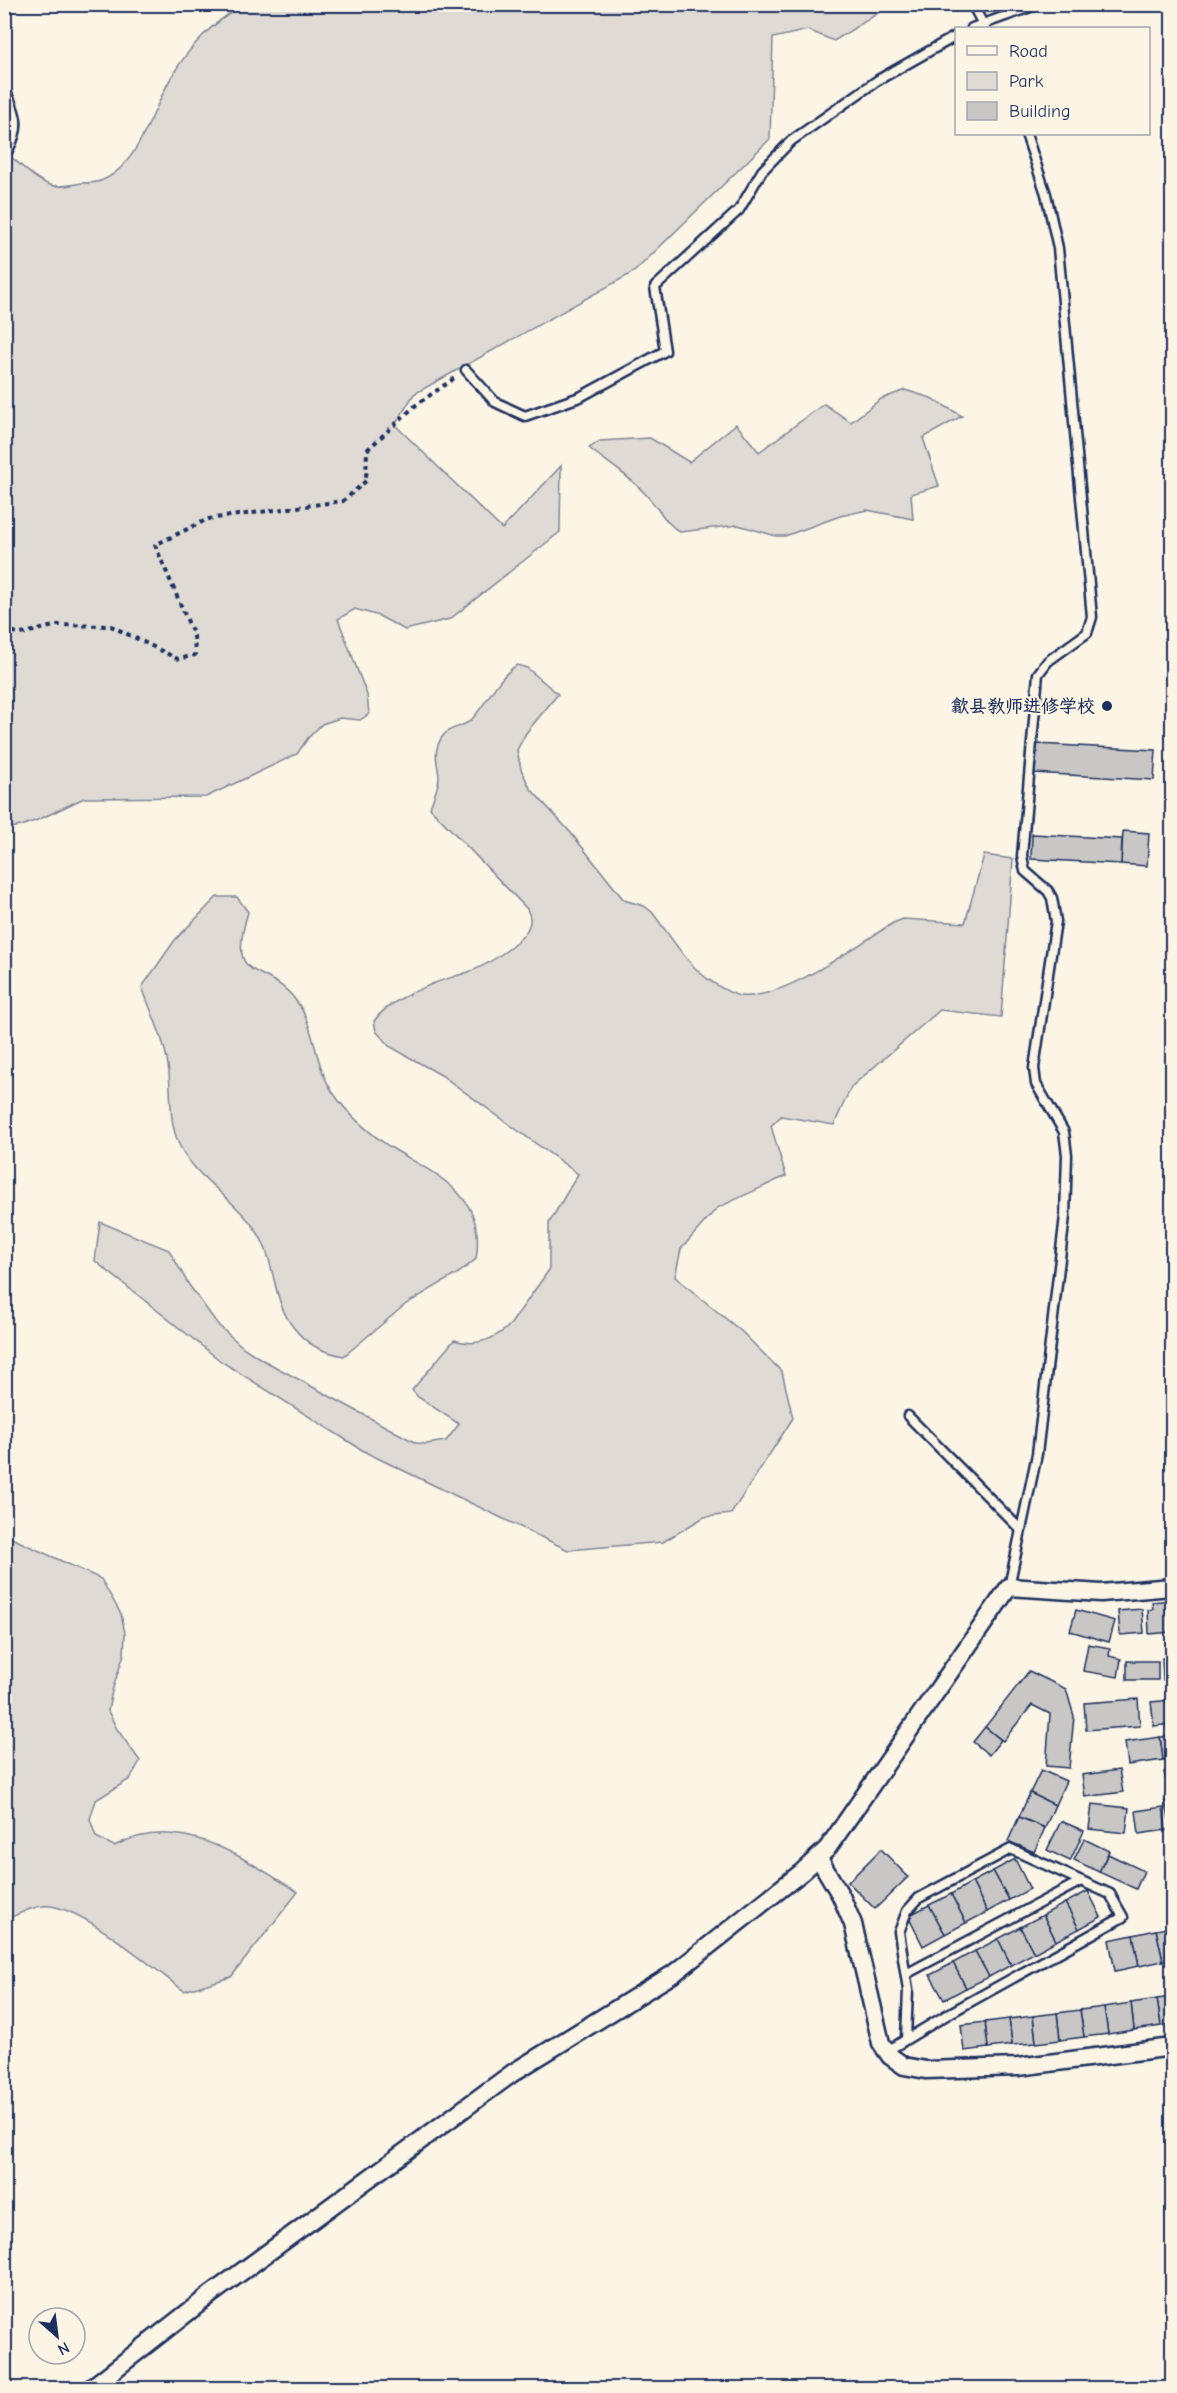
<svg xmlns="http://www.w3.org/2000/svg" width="1177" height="2393" font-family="'Comic Neue','LXGW WenKai TC',sans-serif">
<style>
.green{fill:#dfdbd4;stroke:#7d8599;stroke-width:1.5}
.building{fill:#c8c7c6;stroke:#1b2f5e;stroke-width:1.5}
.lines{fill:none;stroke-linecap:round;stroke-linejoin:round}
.lane-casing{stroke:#1b2f5e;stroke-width:13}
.street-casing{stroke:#1b2f5e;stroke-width:21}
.path{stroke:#1b2f5e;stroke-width:4;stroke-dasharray:4.5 4.5;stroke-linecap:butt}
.lane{stroke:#fcf5e5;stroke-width:8}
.street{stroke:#fcf5e5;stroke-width:16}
.poi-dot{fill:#1b2f5e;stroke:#fcf5e5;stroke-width:2}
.labels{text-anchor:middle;stroke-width:4.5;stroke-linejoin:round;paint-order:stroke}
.poi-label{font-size:18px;font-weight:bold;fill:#1b2f5e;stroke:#fcf5e5;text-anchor:end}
</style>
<rect width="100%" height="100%" fill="#fcf5e5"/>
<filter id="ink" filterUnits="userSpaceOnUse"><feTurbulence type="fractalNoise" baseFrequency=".0167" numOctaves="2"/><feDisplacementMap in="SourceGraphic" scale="12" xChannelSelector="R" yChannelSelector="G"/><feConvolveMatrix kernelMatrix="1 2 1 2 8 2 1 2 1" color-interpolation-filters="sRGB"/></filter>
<g filter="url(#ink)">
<!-- green -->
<g class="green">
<path d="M242,5H891L834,41L808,30L773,38L770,139L634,272L414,394L395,425L502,529L561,466L560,532L450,619L405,630L379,616L355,609L338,619L367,695L369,714L360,720L340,718L322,724L308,738L297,754L206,797L84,798L40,819L21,826L5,829L4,161L9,155C21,165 35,180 50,185C60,188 72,185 82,183C88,183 95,183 100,181C138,168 153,108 172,76C191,44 211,25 242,5Z"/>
<path d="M905,390L931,398L962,416L923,438L939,486L911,494L913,519L867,510L840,516L785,536H776L738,525L680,532C666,524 659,509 648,497C632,478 609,464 589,448L600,441L650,438L689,462L736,424L759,452L824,404L851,422L881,399Z"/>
<path d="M517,665L527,668L558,694L526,733L517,750L521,769L530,788L571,833L624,900L644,906L652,912C670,935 687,966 712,982C720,987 732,995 741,996C784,1000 856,946 893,923L903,919L965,923L984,855L1013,859L1001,1017L940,1010L851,1087L834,1125L781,1116L771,1126L786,1176L717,1208L681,1249L675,1277L741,1331L782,1372L793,1418L731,1514L704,1517L663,1542L568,1550L367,1453L222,1362L95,1261L100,1222L169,1250L189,1285L219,1326L244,1348L261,1359L416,1443L426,1444L446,1441L459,1424L418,1397L412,1390L454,1340C476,1347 494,1340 510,1325L549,1270V1223L578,1174L441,1075L389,1046L376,1031L374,1021C387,1003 411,993 432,984C444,979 458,976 471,971C487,965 533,938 530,918C530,915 528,912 527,909L430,808C433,798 439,786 439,777C438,765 434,756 438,745C446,723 462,731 473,718C489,700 497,678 517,665Z"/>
<path d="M217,897H237L248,912C225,988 266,959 297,1002C316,1028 314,1066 334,1094C349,1116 368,1132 390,1147C437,1176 487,1194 476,1259L460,1272L406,1304L344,1356C323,1352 308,1346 294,1328C272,1301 276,1264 259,1235C238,1200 193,1178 178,1142C168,1118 172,1091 168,1065C164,1039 151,1012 142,987L175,940Z"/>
<path d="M5,1535L101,1579L121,1614L125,1633L124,1654L112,1691L108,1711L117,1729L140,1761L130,1779L96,1800L90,1819L96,1837L114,1846C181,1811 242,1858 298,1892L231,1977L184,1991C154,1969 78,1902 43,1906C30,1907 17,1915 5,1920Z"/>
</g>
<!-- building -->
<g class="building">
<polygon points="1036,744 1156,750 1154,780 1034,773"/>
<polygon points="1123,831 1149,833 1147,866 1121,864"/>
<polygon points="1032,834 1122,839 1121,864 1031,859"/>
<polygon points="1172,1600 1172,1632 1149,1634 1148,1610 1153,1609 1152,1602"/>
<polygon points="1142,1609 1144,1633 1120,1635 1118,1611"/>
<polygon points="1076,1610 1115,1621 1109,1642 1070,1631"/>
<polygon points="1088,1644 1110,1648 1109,1656 1121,1659 1118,1677 1083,1671"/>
<polygon points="1162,1658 1172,1658 1172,1679 1163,1680"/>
<rect x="1127" y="1661" width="31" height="19"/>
<polygon points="1029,1671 1066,1689 1074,1716 1069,1768 1046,1766 1050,1714 1032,1705 1003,1741 985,1727"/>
<polygon points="1138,1699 1140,1726 1086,1730 1084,1703"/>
<polygon points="1172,1700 1172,1724 1154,1726 1151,1702"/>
<polygon points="985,1727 1001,1740 989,1755 973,1742"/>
<polygon points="1172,1736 1172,1759 1163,1760 1160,1737"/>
<polygon points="1160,1737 1163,1760 1128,1765 1125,1742"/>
<polygon points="1041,1770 1066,1781 1055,1805 1030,1793"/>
<polygon points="1119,1770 1123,1792 1085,1797 1082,1775"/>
<polygon points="1172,1770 1172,1791 1169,1792 1164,1772"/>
<polygon points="1030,1793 1055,1805 1045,1828 1019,1817"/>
<polygon points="1172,1800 1172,1822 1170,1823 1165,1801"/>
<polygon points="1092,1804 1129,1808 1126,1833 1089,1829"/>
<polygon points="1163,1807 1166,1830 1139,1834 1136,1811"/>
<polygon points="1019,1817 1045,1828 1034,1852 1008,1841"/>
<polygon points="1061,1821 1084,1831 1070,1861 1047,1850"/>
<polygon points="1084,1839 1109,1851 1099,1872 1074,1860"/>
<polygon points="881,1849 908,1877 875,1909 848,1882"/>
<polygon points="1108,1854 1144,1871 1136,1889 1099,1872"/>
<polygon points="1015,1859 1030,1889 1009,1900 993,1871"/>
<polygon points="993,1871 1009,1900 987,1912 972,1882"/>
<polygon points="972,1882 987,1912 966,1923 951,1894"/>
<polygon points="1088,1891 1101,1917 1079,1929 1065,1903"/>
<polygon points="951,1894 966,1923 945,1934 929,1905"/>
<polygon points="1065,1903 1079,1929 1056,1941 1043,1915"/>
<polygon points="929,1905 945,1934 923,1946 908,1916"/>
<polygon points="1043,1915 1056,1941 1034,1953 1020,1927"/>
<polygon points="1020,1927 1034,1953 1011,1965 998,1939"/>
<polygon points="1172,1927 1172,1959 1163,1961 1156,1930"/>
<polygon points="1156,1930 1163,1961 1139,1966 1133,1935"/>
<polygon points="1133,1935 1139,1966 1115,1971 1109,1940"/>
<polygon points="998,1939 1011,1965 989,1977 975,1951"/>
<polygon points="975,1951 989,1977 966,1988 953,1963"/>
<polygon points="953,1963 966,1988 944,2000 930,1975"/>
<polygon points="1172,1997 1172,2024 1161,2026 1157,1999"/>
<polygon points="1157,1999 1161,2026 1134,2030 1131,2003"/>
<polygon points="1131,2003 1134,2030 1108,2034 1104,2007"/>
<polygon points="1104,2007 1108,2034 1084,2037 1080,2010"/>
<polygon points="1080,2010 1084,2037 1060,2040 1057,2013"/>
<polygon points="1057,2013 1060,2040 1036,2043 1033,2016"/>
<polygon points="1033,2016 1036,2043 1012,2045 1009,2019"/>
<polygon points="1009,2019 1012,2045 988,2048 985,2022"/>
<polygon points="985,2022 988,2048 964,2051 961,2025"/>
</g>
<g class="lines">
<defs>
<g id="lane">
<polyline points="972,4 985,28"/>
<polyline points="972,28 1039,4"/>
<polyline points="466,370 495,402 525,416 580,397 665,351 655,287 739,210 762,171 791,141 878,80 956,36"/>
<polyline points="908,1416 1021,1530"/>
<polyline points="1009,1587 1037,1454 1065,1216 1067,1155 1064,1132 1036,1084 1034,1068 1056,921 1052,898 1048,891 1025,871 1022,856 1038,674 1048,661 1087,633 1092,617 1058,248 1046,194 1026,134"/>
<polyline points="906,1974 1081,1881"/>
<polyline points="887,2051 950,2013 1123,1917 1110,1894 1011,1849 919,1898 907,1911 899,1932 908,1990 906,2039"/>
</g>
<g id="street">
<path d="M4,97C14,118 16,128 4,149"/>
<polyline points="818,1857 841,1896 853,1924 881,2043 890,2056 904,2066 926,2070 1018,2067 1172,2047"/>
<polyline points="91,2388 210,2295 514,2072 673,1974 802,1872 827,1849 1009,1587 1101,1593 1172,1587"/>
</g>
</defs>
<!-- lane casing -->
<use href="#lane" class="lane-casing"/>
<!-- street casing -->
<use href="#street" class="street-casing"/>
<!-- path -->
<polyline class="path" points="4,629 21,634 58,625 111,626 178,659 195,655 194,636 155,545 208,519 343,501 366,481 367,450 416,405 456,377"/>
<!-- lane -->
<use href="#lane" class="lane"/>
<!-- street -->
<use href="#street" class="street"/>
</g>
</g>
<!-- markers -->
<circle class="poi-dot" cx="1107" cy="706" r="6"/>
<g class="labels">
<!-- poi labels -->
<g class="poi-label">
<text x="1095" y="712">歙县教师进修学校</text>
</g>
</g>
<!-- margin -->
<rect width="1177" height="2393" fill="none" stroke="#fcf5e5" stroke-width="24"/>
<rect x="12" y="12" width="1153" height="2369" fill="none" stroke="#1b2f5e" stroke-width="2" filter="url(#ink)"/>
<!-- legend -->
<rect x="955" y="27" width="195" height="108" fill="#fcf5e5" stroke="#a2a6af" stroke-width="1.5"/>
<rect x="967" y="46" width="30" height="9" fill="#fcf5e5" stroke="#a2a6af" stroke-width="1.5"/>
<text x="1009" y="57" font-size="18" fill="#1b2f5e">Road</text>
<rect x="967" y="72" width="30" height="18" fill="#dfdbd4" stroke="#a2a6af" stroke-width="1.5"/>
<text x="1009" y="87" font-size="18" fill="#1b2f5e">Park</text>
<rect x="967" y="102" width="30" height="18" fill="#c8c7c6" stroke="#a2a6af" stroke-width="1.5"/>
<text x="1009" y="117" font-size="18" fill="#1b2f5e">Building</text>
<!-- north arrow -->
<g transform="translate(57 2336) rotate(152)"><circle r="28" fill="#fcf5e5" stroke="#a2a6af" stroke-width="1.5"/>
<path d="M0-4.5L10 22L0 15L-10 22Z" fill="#1b2f5e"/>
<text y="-9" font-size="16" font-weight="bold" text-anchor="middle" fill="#1b2f5e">N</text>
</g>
</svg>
